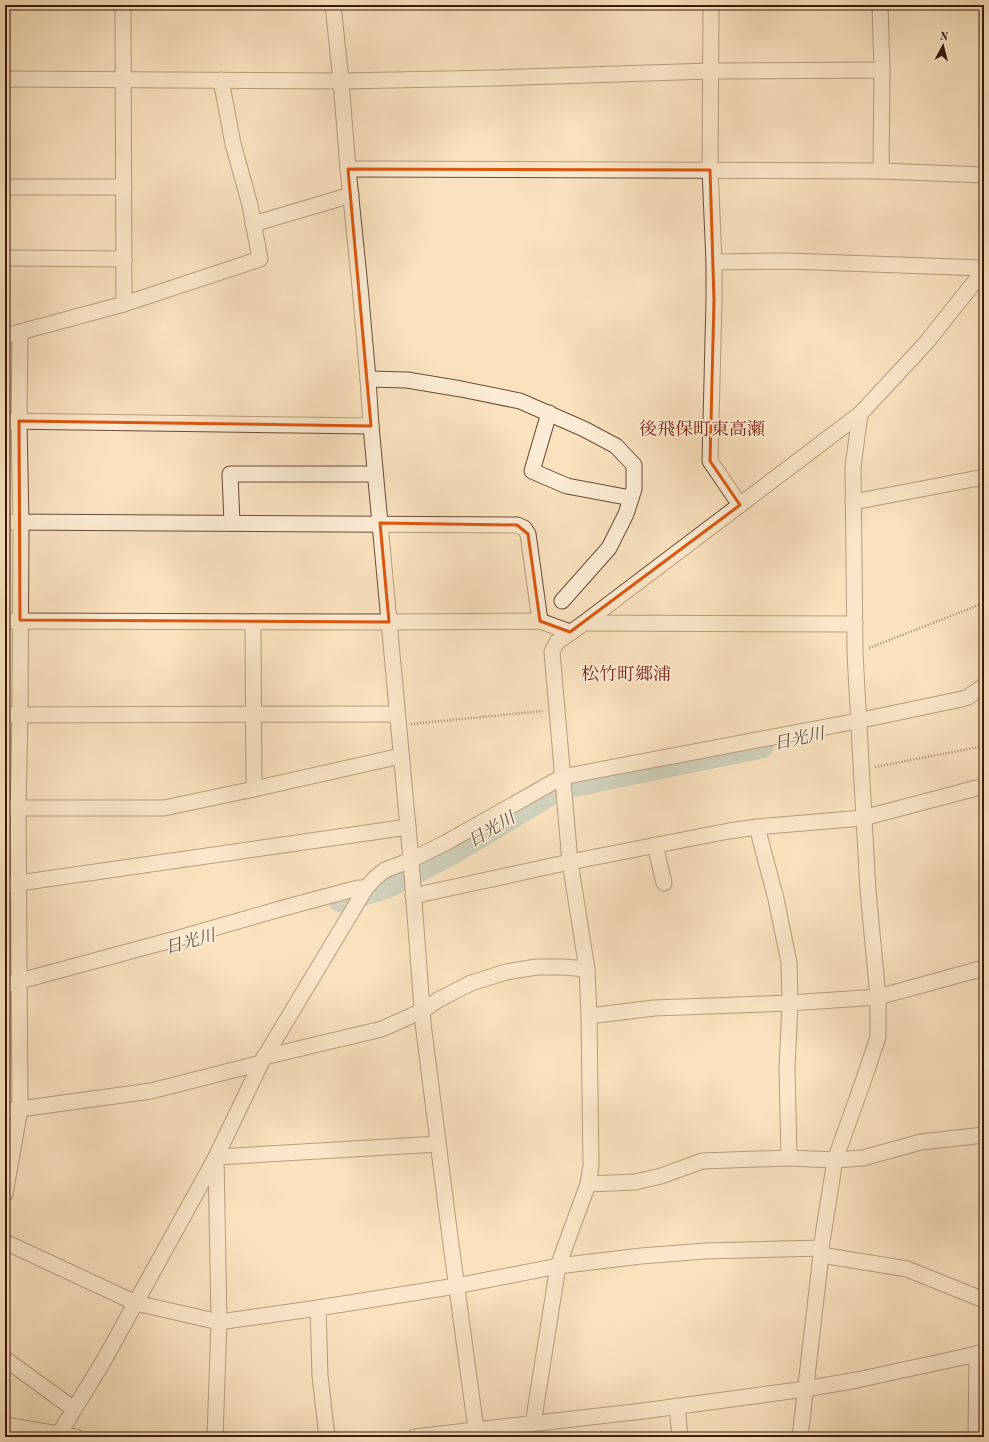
<svg xmlns="http://www.w3.org/2000/svg" width="989" height="1442" font-family="'Old Standard TT','Noto Serif JP',serif">
<style>
.lines{fill:none;stroke-linecap:round;stroke-linejoin:round}
.river{stroke:#9fbcb8;stroke-width:25}
.minor-casing{stroke:#6a4a38;stroke-width:17}
.path{stroke:#3a180b;stroke-width:2.5;stroke-dasharray:1 2;stroke-linecap:butt}
.minor{stroke:#fcecd5;stroke-width:15}
.marked{fill:none;stroke:#df560c;stroke-width:3;stroke-linejoin:round}
.labels{text-anchor:middle;stroke-width:4;stroke-linejoin:round;paint-order:stroke}
.water-label{font-size:17px;font-style:italic;fill:#5d5148;stroke:#fcecd5}
.quarter-label{font-size:18px;fill:#7a1f14;stroke:#fcecd5}
</style>
<rect width="100%" height="100%" fill="#fae2bf"/>
<filter id="stains"><feTurbulence type="fractalNoise" baseFrequency=".005" numOctaves="4"/><feColorMatrix values="0 0 0 0 .2 0 0 0 0 .09 0 0 0 0 .02 0 0 0 .5 -.17"/></filter>
<radialGradient id="worn" r=".72"><stop offset=".6" stop-color="#630" stop-opacity="0"/><stop offset="1" stop-color="#630" stop-opacity=".3"/></radialGradient>
<g class="lines">
<!-- river -->
<polyline class="river" points="341,900 387,886 451,853 557,789 571,785 761,746"/>
<defs>
<g id="minor">
<polyline points="123,5 124,304"/>
<polyline points="333,5 341,81 348,169 360,287 368,379 371,426 411,860 423,1023 450,1237 477,1437"/>
<polyline points="711,5 710,170 714,262 714,300 710,461 740,505"/>
<polyline points="880,5 882,70"/>
<polyline points="5,79 341,81 495,78 711,71 882,70 881,171"/>
<polyline points="348,169 881,171 984,175"/>
<polyline points="5,187 124,187"/>
<polyline points="253,224 351,195"/>
<polyline points="5,258 124,259"/>
<polyline points="714,262 788,261 984,268"/>
<polyline points="5,336 124,304 260,259 250,205 233,144 221,80"/>
<polyline points="368,379 407,380 461,389 520,401 584,429 616,446 634,465 634,489 626,514 609,548 562,601"/>
<polyline points="549,413 532,471 567,486 631,498"/>
<polyline points="5,421 371,426"/>
<polyline points="853,502 984,477"/>
<polyline points="5,522 517,525 524,528 528,534 540,621"/>
<polyline points="232,523 230,474 375,474"/>
<polyline points="5,621 389,622 540,621 570,632"/>
<polyline points="253,622 254,789"/>
<polyline points="584,623 855,624"/>
<polyline points="5,715 397,714"/>
<polyline points="5,808 164,808 254,789 401,756"/>
<polyline points="757,827 776,899 789,963 790,1003 787,1068 789,1158"/>
<polyline points="655,845 664,883"/>
<polyline points="5,885 408,827"/>
<polyline points="413,896 570,862 729,831 757,827 863,818 984,786"/>
<polyline points="5,985 179,938 287,907 358,888 366,888"/>
<polyline points="589,1016 654,1008 790,1003 878,997 984,968"/>
<polyline points="264,1057 382,1029 422,1011 438,1000 471,983 506,972 537,967 563,967 587,969"/>
<polyline points="5,1111 151,1091 261,1063"/>
<polyline points="588,1184 635,1182 661,1176 702,1161 789,1158 835,1160 863,1158 921,1142 984,1135"/>
<polyline points="5,1194 20,1109 18,808 20,715 21,522 19,421 20,332"/>
<polyline points="5,1242 136,1303 219,1322 318,1308 456,1286 558,1266 641,1256 705,1251 821,1248"/>
<polyline points="821,1255 907,1269 984,1300"/>
<polyline points="318,1308 320,1376 327,1437"/>
<polyline points="5,1359 74,1409"/>
<polyline points="677,1406 680,1437"/>
<polyline points="533,1424 558,1266 588,1184 591,1166 589,1016 587,969 570,862 552,652 557,642 584,623 860,414 926,343 984,270"/>
<polyline points="5,1425 76,1437"/>
<polyline points="59,1434 103,1362 216,1157 261,1063 366,888 375,878 385,870 411,860 447,842 562,777 852,722 962,699 968,697 984,686"/>
<polyline points="215,1437 219,1322 216,1157 438,1144"/>
<polyline points="415,1437 643,1411 805,1389 857,1380 977,1354 984,1351"/>
<polyline points="800,1437 821,1255 821,1248 835,1160 865,1076 878,1037 878,997 868,891 855,653 853,467 860,414"/>
<polyline points="976,1437 977,1354"/>
</g>
</defs>
<!-- minor casing -->
<use href="#minor" class="minor-casing"/>
<!-- path -->
<g class="path">
<polyline points="869,648 984,603"/>
<polyline points="411,724 543,711"/>
<polyline points="875,767 984,746"/>
</g>
<!-- minor -->
<use href="#minor" class="minor"/>
</g>
<!-- marked area -->
<path d="M0 0H989V1442H0ZM348,169L710,170L714,300L710,461L740,505L570,632L540,621L528,534L517,525L380,523L389,622L20,620L19,421L371,426Z" fill="#fae2bf" fill-opacity=".55" fill-rule="evenodd"/>
<path class="marked" d="M348,169L710,170L714,300L710,461L740,505L570,632L540,621L528,534L517,525L380,523L389,622L20,620L19,421L371,426Z"/>
<g class="labels">
<!-- water labels -->
<g class="water-label">
<text transform="translate(799 738) rotate(-12)" y="6">日光川</text>
<text transform="translate(491 829) rotate(-31)" y="6">日光川</text>
<text transform="translate(190 941) rotate(-15)" y="6">日光川</text>
</g>
<!-- quarter labels -->
<g class="quarter-label">
<text x="702" y="435">後飛保町東高瀬</text>
<text x="626" y="680">松竹町郷浦</text>
</g>
</g>
<!-- margin -->
<rect width="989" height="1442" fill="none" stroke="#fae2bf" stroke-width="20"/>
<rect x="6" y="6" width="977" height="1430" fill="none" stroke="#3a180b" stroke-width="2"/>
<rect x="10" y="10" width="969" height="1422" fill="none" stroke="#3a180b"/>
<!-- north arrow -->
<g transform="translate(943 46) rotate(7)" stroke="#fcecd5" stroke-width="3" paint-order="stroke">
<path d="M0-3L7 15L0 10L-7 15Z" fill="#3a180b"/>
<text y="-6" font-size="11" font-weight="bold" text-anchor="middle" fill="#3a180b">N</text>
</g>
<rect width="100%" height="100%" filter="url(#stains)"/>
<rect width="100%" height="100%" fill="url(#worn)"/>
</svg>
